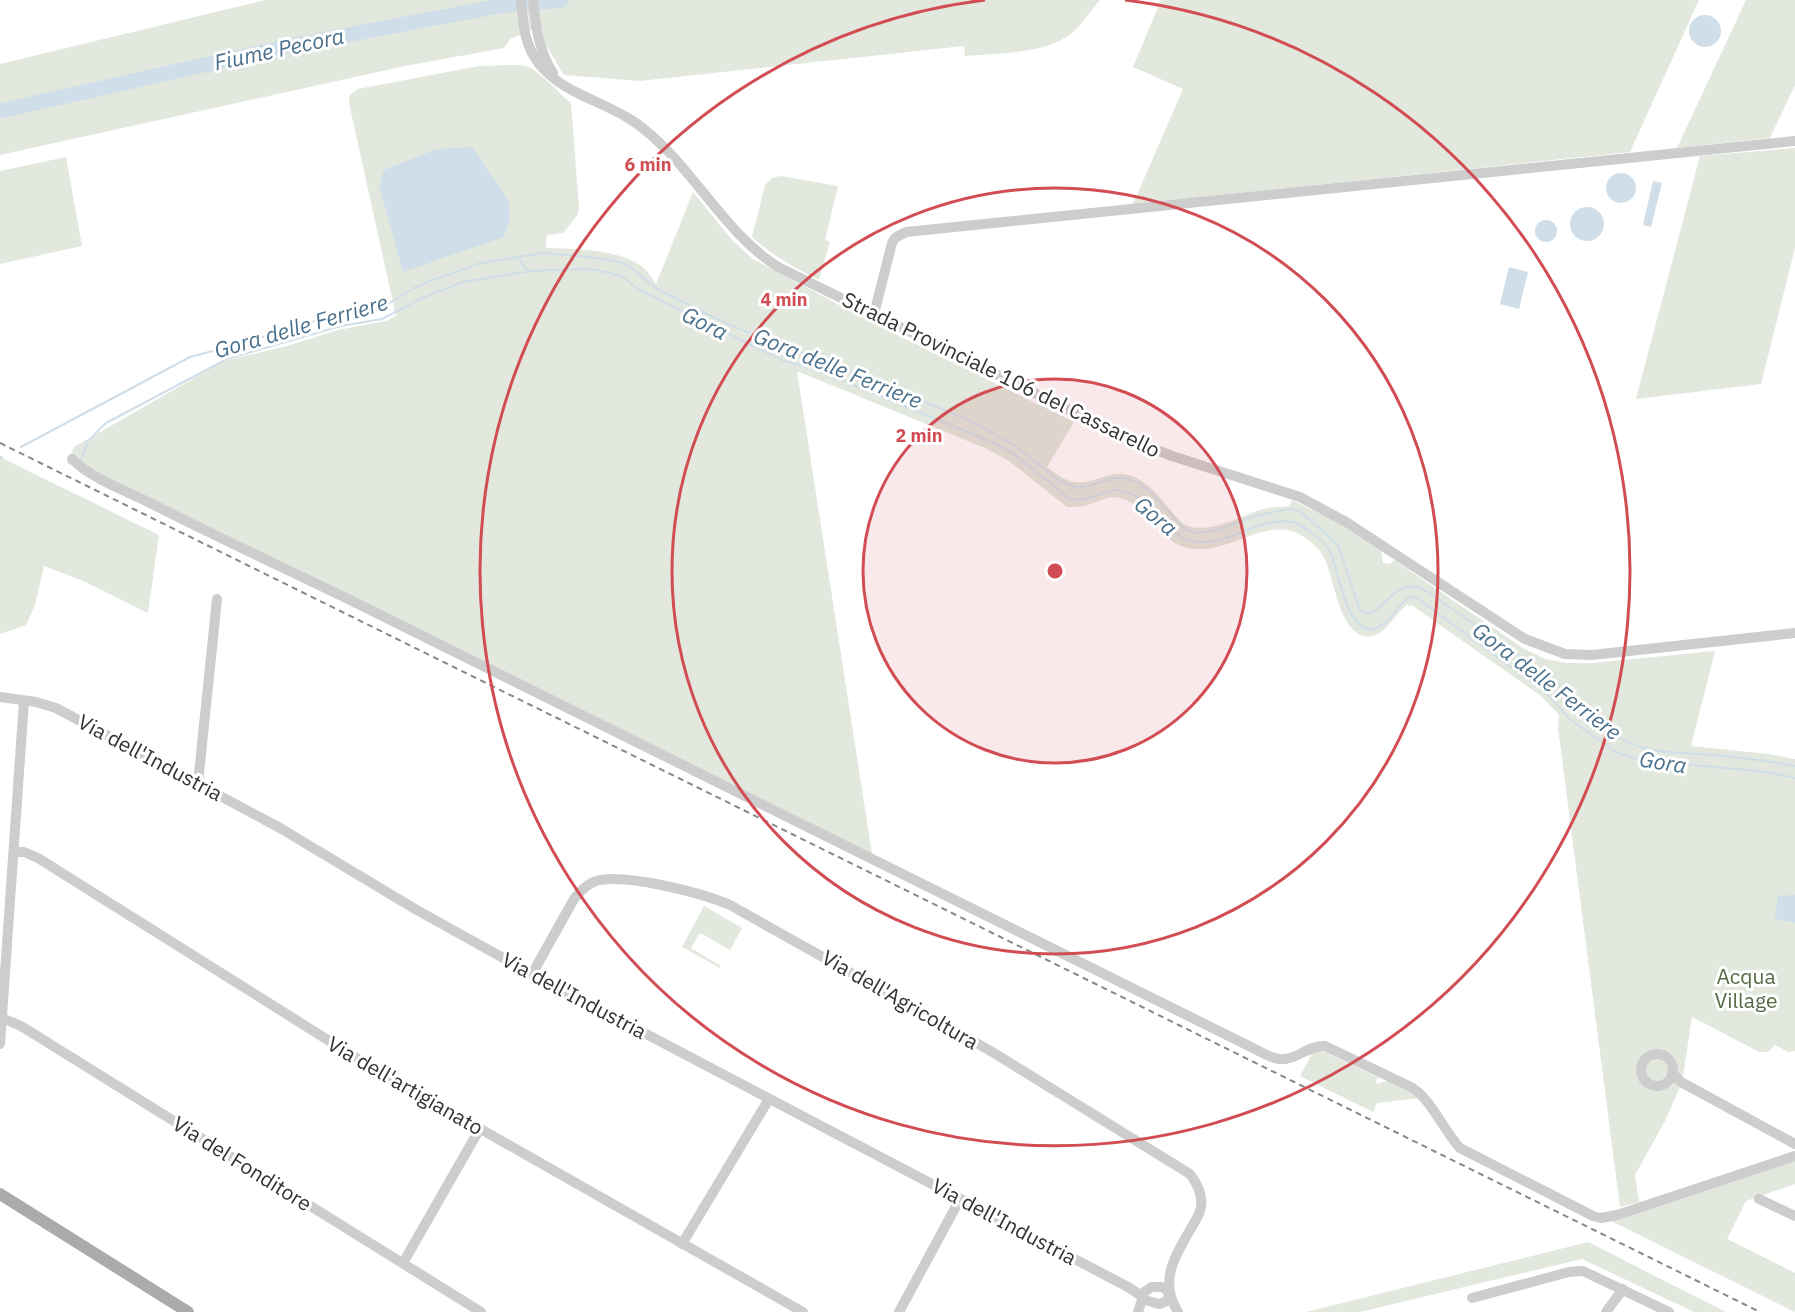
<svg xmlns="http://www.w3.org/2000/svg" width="1795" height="1312" font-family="'IBM Plex Sans',sans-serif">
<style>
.green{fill:#e2e8dd;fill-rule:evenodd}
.water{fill:#cfdee8}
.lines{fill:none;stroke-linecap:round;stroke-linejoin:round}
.stream{stroke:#cfdee8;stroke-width:2}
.river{stroke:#cfdee8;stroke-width:15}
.minor{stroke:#cdcdcd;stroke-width:10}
.major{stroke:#ababab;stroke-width:12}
.rail{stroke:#888;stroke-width:2;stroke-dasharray:6 4.5;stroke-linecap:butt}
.ring{fill:none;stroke:#d14d53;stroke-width:3}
.labels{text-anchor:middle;stroke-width:6;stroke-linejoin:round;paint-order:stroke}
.street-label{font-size:21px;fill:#333;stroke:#fff}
.park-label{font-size:21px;fill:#556a45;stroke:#fff}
.water-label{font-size:22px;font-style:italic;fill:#49708c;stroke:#fff}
.centre{fill:#d14d53;stroke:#fff;stroke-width:3}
.ring-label{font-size:18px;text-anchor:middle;font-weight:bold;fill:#d14d53;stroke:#fff;stroke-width:6;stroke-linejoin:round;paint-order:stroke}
</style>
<rect width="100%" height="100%" fill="#fff"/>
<!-- green -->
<g class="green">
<path d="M265,0H1100C1091,10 1083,23 1073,32C1048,54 998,53 965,56L964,46L640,81L564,75L544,42L542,26L510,39L504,48L405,66L0,155V64Z"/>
<polygon points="1161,0 1699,0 1630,152 1133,204 1183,89 1133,67"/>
<polygon points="1746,0 1795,0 1795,85 1770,138 1677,148"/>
<path d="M512,65C516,65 522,65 526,66C536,68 561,95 571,103L579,208L577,216L563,233L547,235L546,248C573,249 619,249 641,266C648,271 652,278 656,284L693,192L732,240L753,259L873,323L1074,422L1047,467C1055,473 1065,481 1075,482C1091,485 1107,472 1124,474C1157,479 1173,524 1191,527C1218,532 1242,514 1267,508C1274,507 1282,507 1290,506L1292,500L1335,521L1381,551L1383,563L1390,564L1394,560L1523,648L1545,659L1567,663H1592L1715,651L1691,746L1769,754L1795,759V1051L1788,1052L1775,1045L1768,1052H1759L1692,1017L1683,1076L1679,1089L1665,1121L1635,1175L1639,1202L1620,1207L1558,728L1559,715L1541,696L1413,606L1407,605C1394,614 1384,640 1365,636C1337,631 1335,574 1322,554C1318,548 1312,543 1306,538C1271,513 1235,551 1197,549C1158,548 1153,507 1120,498C1108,495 1096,503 1085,506C1079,507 1073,507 1067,507L1009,461L987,449L797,371L872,854L311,579L67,463L74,447L224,361L287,346L338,330L386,321L396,316L349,103L350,95L358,89L479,66ZM437,149L510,218L504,237Z"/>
<polygon points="1795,148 1795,248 1761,384 1636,399 1700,156"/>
<polygon points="66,157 82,246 0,264 0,171"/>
<path d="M781,176L838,186L825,240L830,242L819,280C795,268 773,256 752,237L765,185L772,178Z"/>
<polygon points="0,457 159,535 148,613 83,581 44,566 35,605 26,625 0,634"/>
<polygon points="704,906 742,928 730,950 700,933 691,948 721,966 720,968 682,947"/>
<polygon points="1314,1050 1325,1052 1379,1078 1376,1080 1377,1084 1387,1081 1414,1093 1420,1098 1377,1103 1373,1112 1300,1076"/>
<polygon points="1795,1160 1795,1184 1746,1201 1727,1239 1795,1273 1795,1312 1611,1221"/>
<polygon points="1588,1242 1726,1312 1694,1312 1582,1259 1360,1312 1306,1312"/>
</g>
<!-- water -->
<g class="water">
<circle cx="1705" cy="31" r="16"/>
<polygon points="472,147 509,201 510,218 504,237 403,272 379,186 384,170 437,149"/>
<circle cx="1621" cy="188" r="15"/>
<polygon points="1653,181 1662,183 1651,227 1643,225"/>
<circle cx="1587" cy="224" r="17"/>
<circle cx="1546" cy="231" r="11"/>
<polygon points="1509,267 1528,272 1519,309 1500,304"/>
<polygon points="1795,895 1795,923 1775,919 1778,896"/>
</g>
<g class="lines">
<!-- stream -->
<g class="stream">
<path d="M519,258L524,267L530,271L583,269L597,270L621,276L641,291L784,361L817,370L992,442L1014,454L1070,499C1075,499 1080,500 1084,499C1098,497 1109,487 1123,491C1157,500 1162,540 1201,542C1233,543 1261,516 1293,522C1298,523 1305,528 1309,531C1316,535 1325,543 1329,550C1339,569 1344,623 1368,629C1383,633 1398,605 1409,597L1417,598L1545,692L1571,720L1616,752L1640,760L1767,772L1795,778"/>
<path d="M21,447L190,357L243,343L331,316L350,311H365L385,306L412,289L430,281L481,263L543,253L588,257L616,261L628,265L657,289L723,322L772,342L825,361L971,421L1014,445L1060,481L1075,487L1089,486L1115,478H1125L1138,483L1151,492L1184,529L1195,533L1217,530L1252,517L1278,511L1290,509L1300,511L1338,545L1360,610C1380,625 1390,578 1419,588C1424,589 1428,593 1432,595L1550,677C1567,692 1577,710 1595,723C1610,733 1627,743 1644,748C1662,753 1681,753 1699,754C1731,756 1763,760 1795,766"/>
<polyline points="0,458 2,457"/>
<polyline points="81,460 88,441 106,423 227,359 341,326 382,319 422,298 463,282 530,271"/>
</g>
<!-- river -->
<polyline class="river" points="0,111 289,46 500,6 561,0"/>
<!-- minor -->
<g class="minor">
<path d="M521,0C523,23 524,46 540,65C564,94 603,101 633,121C689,159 720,230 778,267L1128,439L1172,456L1300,497L1346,522L1525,639L1565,654L1592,655L1795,633"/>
<path d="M533,0C536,26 538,50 553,73"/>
<polyline points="874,314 892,243 895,238 906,232 1795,141"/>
<path d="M72,459C92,479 124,490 148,502C215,536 282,567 348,599L1253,1048C1261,1052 1270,1058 1279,1059C1296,1061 1308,1045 1325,1046L1409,1086C1430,1096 1443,1130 1460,1148L1593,1216L1601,1218L1617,1215L1795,1156"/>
<polyline points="0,697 36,702 56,708 280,828 415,909 532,974 1128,1287 1143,1297 1138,1312"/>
<polyline points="198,783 217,599"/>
<polyline points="14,852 24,852 38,858 366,1064 803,1312"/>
<path d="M532,974L574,899C580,891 587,884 596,881C625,873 702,893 730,905L989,1050L1190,1174C1199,1186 1205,1200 1199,1214C1182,1247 1155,1276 1178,1312"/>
<polyline points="2,1018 21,1026 481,1312"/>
<polyline points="0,1044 24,701"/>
<circle cx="1657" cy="1070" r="16"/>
<polyline points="1672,1073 1681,1082 1795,1144"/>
<polyline points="1759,1199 1795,1216"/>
<polyline points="682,1244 769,1099"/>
<polyline points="403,1263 479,1130"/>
<polygon points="1152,1287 1162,1287 1167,1290 1169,1296 1167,1301 1159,1304 1145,1300 1143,1295 1144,1292"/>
<polyline points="1472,1298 1569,1272 1583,1271 1669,1312"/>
<polyline points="899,1312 960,1199"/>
<polyline points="1606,1312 1623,1289"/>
</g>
<!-- major -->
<polyline class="major" points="0,1194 188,1312"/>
<!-- rail -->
<polyline class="rail" points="0,443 1760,1312"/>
</g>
<!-- distance rings -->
<circle cx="1055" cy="571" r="192" fill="#d14d53" fill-opacity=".12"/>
<g class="ring">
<circle cx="1055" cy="571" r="192"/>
<circle cx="1055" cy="571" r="383"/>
<path d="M1125 0A575 575 0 1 1 985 0"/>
</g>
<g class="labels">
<!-- street labels -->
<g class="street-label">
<text transform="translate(1001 375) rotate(26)" y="7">Strada Provinciale 106 del Cassarello</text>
<text transform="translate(150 758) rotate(28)" y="7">Via dell'Industria</text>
<text transform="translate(574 996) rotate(28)" y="7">Via dell'Industria</text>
<text transform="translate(900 1000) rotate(30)" y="7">Via dell'Agricoltura</text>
<text transform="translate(405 1086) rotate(30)" y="7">Via dell'artigianato</text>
<text transform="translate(242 1164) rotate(32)" y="7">Via del Fonditore</text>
<text transform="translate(1004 1222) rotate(28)" y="7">Via dell'Industria</text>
</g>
<!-- park labels -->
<g class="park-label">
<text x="1746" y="984">Acqua<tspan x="1746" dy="24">Village</tspan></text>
</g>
<!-- water labels -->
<g class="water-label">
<text transform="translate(279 49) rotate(-12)" y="8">Fiume Pecora</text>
<text transform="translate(705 323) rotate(26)" y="8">Gora</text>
<text transform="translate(301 326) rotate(-16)" y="8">Gora delle Ferriere</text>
<text transform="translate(838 368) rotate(22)" y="8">Gora delle Ferriere</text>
<text transform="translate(1156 516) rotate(40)" y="8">Gora</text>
<text transform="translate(1547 681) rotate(37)" y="8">Gora delle Ferriere</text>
<text transform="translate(1663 762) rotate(9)" y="8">Gora</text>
</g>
</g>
<circle cx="1055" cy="571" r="9" class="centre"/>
<g class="ring-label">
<text x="648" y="171">6 min</text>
<text x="784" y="306">4 min</text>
<text x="919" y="442">2 min</text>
</g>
</svg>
